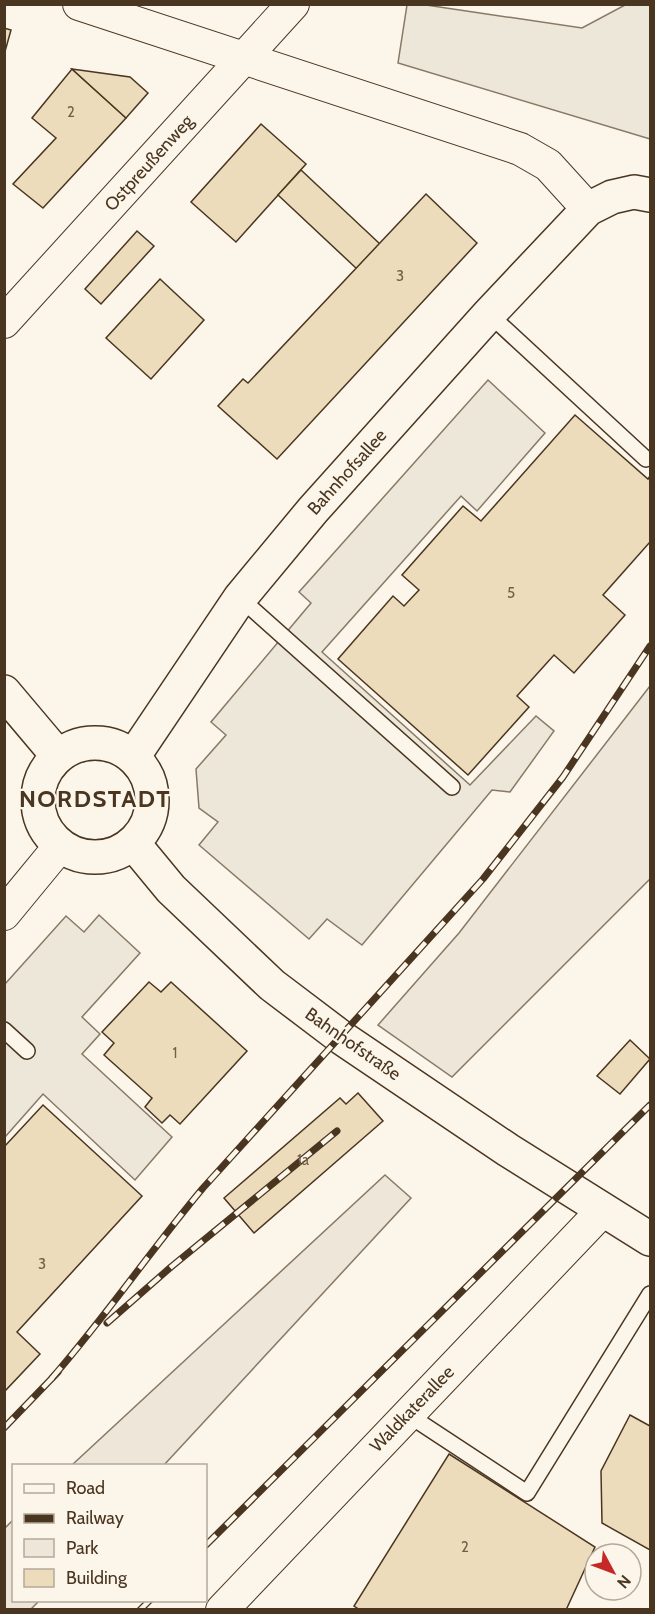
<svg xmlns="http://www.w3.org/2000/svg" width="655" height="1614" font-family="Cabin,sans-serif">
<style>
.green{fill:#ede6d9;stroke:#887966;stroke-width:1.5}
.parking{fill:#ede7d9;stroke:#887966;stroke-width:1.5}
.building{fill:#ecdcbc;stroke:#4a3520;stroke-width:1.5}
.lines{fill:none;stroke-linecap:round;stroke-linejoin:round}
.lane-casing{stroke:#4a3520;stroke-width:18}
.street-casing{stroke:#4a3520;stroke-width:34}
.secondary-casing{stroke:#4a3520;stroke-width:36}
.lane{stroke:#fbf6e9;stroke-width:15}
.street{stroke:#fbf6e9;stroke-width:32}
.secondary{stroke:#fbf6e9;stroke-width:33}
.rail-casing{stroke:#4a3520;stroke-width:7}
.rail{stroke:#fbf6e9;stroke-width:4.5;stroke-dasharray:14;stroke-linecap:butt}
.labels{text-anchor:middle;stroke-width:4.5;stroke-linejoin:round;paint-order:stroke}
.number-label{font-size:15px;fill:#725f47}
.street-label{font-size:18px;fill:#4a3520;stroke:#fbf6e9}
.district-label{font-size:24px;font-weight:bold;letter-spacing:1.5px;fill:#4a3520;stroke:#fbf6e9}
</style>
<rect width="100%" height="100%" fill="#fbf6e9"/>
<!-- green -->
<g class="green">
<polygon points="650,686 650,879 452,1077 378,1025 459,933"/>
<polygon points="385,1175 411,1198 164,1465 72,1465"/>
<polygon points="13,1520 14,1600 39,1601 31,1609 5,1609 5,1528"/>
</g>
<!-- parking -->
<g class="parking">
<polygon points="407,5 426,5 582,28 625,5 650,5 650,139 398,63"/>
<polygon points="488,380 545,433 477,511 461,496 322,652 470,785 536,716 554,731 510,792 492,790 362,945 327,919 309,939 199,845 218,822 199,808 196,769 226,735 211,722 311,603 299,592"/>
<polygon points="99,915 140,953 82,1017 100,1034 82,1054 172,1137 135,1180 43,1094 5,1137 5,984 66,916 84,932"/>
</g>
<!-- building -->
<g class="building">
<polygon points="4,28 11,30 4,55"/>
<polygon points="72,69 126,118 43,208 13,184 56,138 32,118"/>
<polygon points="72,69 130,77 148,93 126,118"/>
<polygon points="261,124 306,164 236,242 191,202"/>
<polygon points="301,170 380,244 357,269 278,195"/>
<polygon points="426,194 477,243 277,459 218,406 243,379 248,383"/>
<polygon points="137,231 154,246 101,304 85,289"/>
<polygon points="160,279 204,320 151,379 106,338"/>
<polygon points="575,415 648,479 650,476 650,542 603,595 625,615 574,673 554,655 517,696 529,707 468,775 338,659 393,596 404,606 419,590 402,575 463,506 481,521"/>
<polygon points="149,982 161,992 171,982 247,1051 180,1124 170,1115 162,1123 145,1107 152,1098 104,1055 114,1043 102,1032"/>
<polygon points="630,1040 650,1059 620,1094 597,1076"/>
<polygon points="358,1093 383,1121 254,1233 224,1198 340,1098 346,1104"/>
<polygon points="43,1105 142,1196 17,1332 40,1354 4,1392 4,1147"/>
<polygon points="630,1415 650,1426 650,1550 602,1523 601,1471"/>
<polygon points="449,1454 595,1547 566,1610 360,1610 354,1606"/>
</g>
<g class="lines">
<defs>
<g id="lane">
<polyline points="489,314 646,459"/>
<polyline points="240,598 452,787"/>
<polyline points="4,1030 27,1051"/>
<polyline points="407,1414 527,1493 650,1294"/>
</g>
<g id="street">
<polyline points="79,4 520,149 548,165 588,209"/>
<polyline points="4,322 293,4"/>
<polyline points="4,914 60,846"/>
<polyline points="222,1610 603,1210"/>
</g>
<g id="secondary">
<polyline points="4,692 58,756"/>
<circle cx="95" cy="800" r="57"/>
<polyline points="133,757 240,598 313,510 489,314 588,209 612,197 634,192 650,195"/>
<polyline points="133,843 171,889 272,985 342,1038 508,1150 650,1239"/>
</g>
</defs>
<!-- lane casing -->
<use href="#lane" class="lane-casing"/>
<!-- street casing -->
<use href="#street" class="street-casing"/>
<!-- secondary casing -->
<use href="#secondary" class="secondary-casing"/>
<!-- lane -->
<use href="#lane" class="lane"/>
<!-- street -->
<use href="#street" class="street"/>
<!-- secondary -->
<use href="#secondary" class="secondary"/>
<defs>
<g id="rail">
<polyline points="107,1323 171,1267 337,1131"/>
<path d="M52,1378C106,1316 151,1250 203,1188L483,879L563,777L650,646"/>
<polyline points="4,1428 58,1372"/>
<polyline points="206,1545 650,1105"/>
<polyline points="140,1610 150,1600"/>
</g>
</defs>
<!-- rail casing -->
<use href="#rail" class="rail-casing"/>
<!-- rail -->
<use href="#rail" class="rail"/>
</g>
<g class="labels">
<!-- number labels -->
<g class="number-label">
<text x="71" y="117">2</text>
<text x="400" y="281">3</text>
<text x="511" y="598">5</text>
<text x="175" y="1058">1</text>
<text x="303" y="1165">1a</text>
<text x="42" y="1269">3</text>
<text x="465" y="1552">2</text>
</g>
<!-- street labels -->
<g class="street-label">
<text transform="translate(149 163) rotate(-48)" y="6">Ostpreußenweg</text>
<text transform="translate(347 472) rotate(-48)" y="6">Bahnhofsallee</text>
<text transform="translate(353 1044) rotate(35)" y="6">Bahnhofstraße</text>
<text transform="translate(412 1409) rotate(-46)" y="6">Waldkaterallee</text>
</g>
<!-- district labels -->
<g class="district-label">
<text x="95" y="807">NORDSTADT</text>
</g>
</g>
<!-- border -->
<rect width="655" height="1614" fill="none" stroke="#4a3520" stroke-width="12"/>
<!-- legend -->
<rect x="12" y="1464" width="195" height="138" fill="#fbf6e9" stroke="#b4a999" stroke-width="1.5"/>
<rect x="24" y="1484" width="30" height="9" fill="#fbf6e9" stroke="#b4a999" stroke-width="1.5"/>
<text x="66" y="1494" font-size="18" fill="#4a3520">Road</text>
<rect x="24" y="1514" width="30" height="9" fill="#4a3520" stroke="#b4a999" stroke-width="1.5"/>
<text x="66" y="1524" font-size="18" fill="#4a3520">Railway</text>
<rect x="24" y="1539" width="30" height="18" fill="#ede6d9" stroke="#b4a999" stroke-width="1.5"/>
<text x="66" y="1554" font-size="18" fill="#4a3520">Park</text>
<rect x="24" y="1569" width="30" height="18" fill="#ecdcbc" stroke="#b4a999" stroke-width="1.5"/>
<text x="66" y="1584" font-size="18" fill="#4a3520">Building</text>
<!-- north arrow -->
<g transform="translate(613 1572) rotate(131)"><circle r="28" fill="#fbf6e9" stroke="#b4a999" stroke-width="1.5"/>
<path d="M0-4.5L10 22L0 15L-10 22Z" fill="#c62828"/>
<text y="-9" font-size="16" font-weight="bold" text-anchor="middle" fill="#4a3520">N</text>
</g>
</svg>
